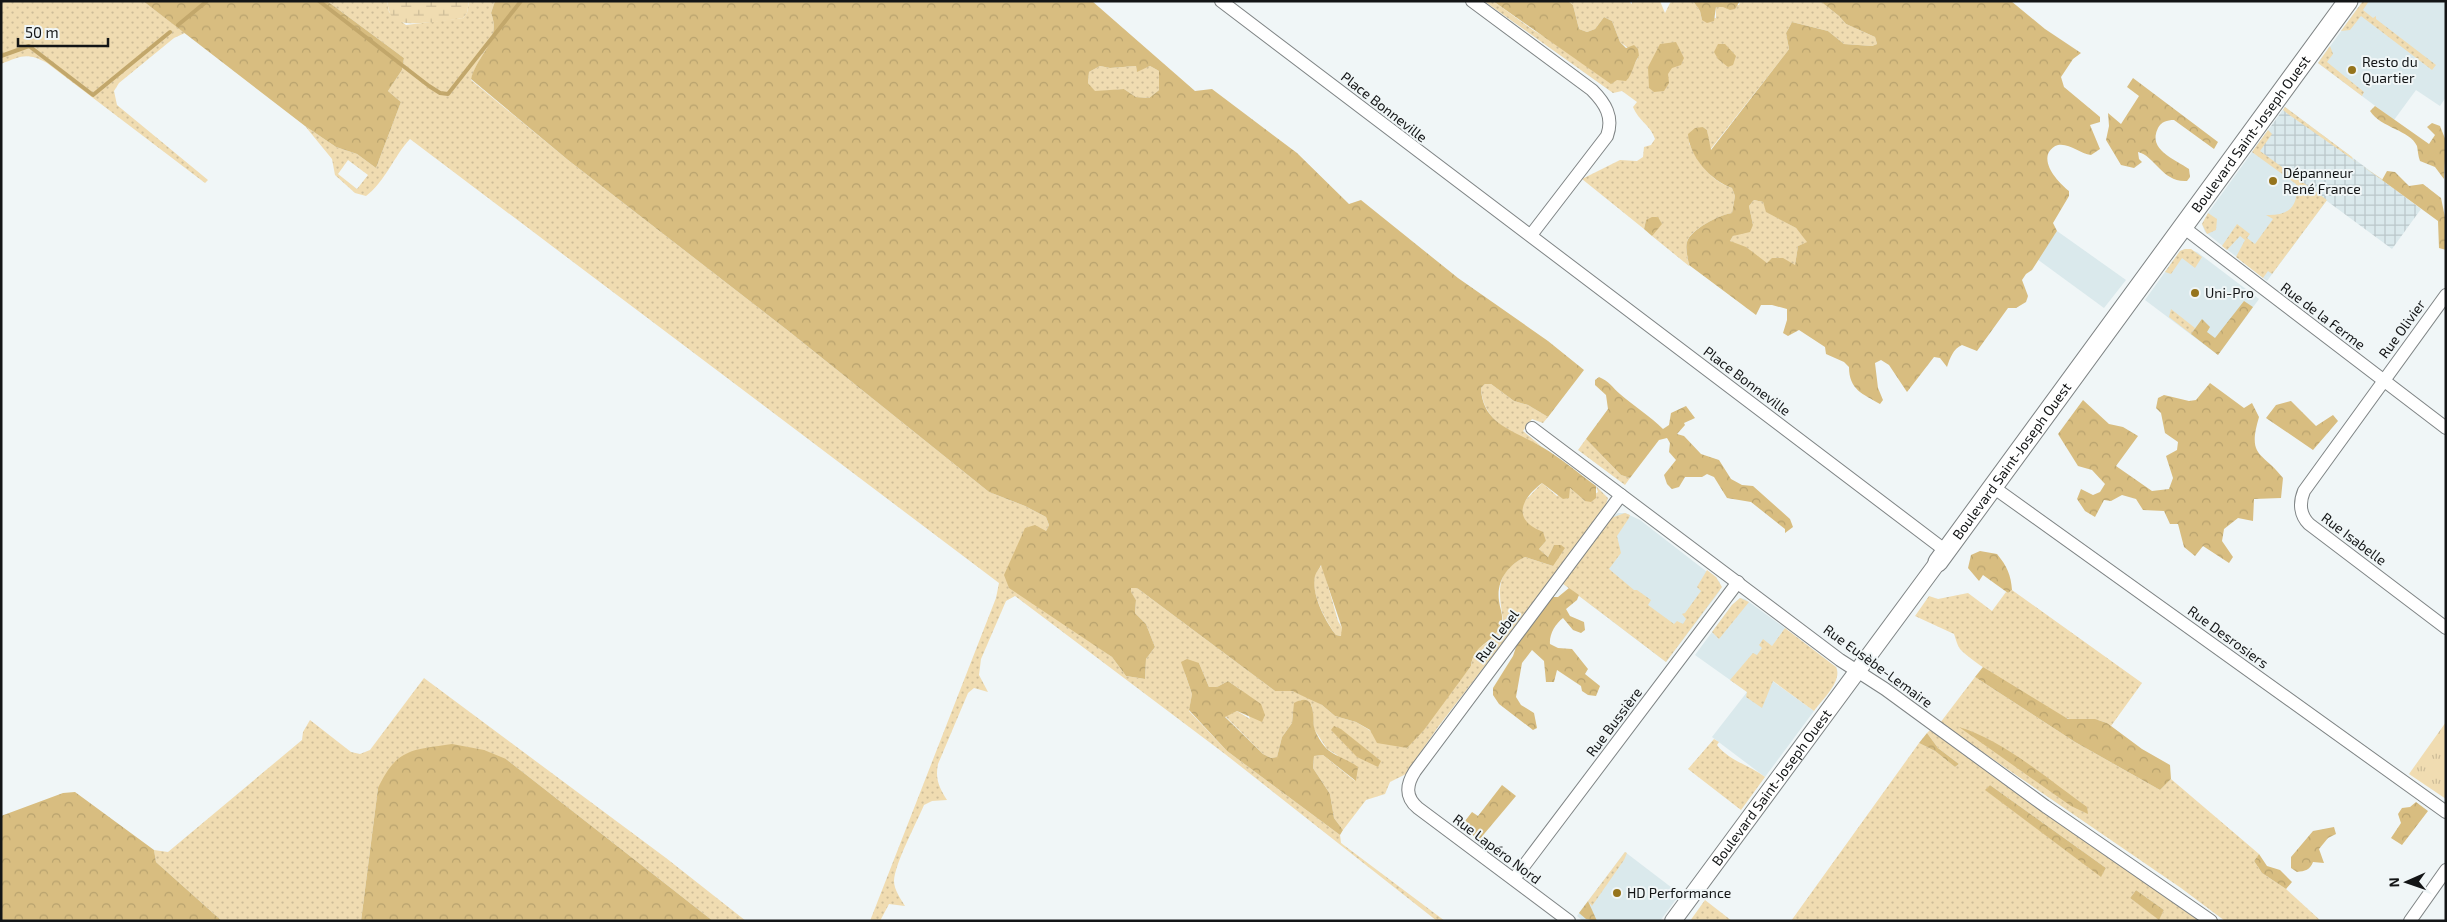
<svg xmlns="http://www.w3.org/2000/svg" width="2447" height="922" font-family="'Exo 2',sans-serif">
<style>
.built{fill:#dae9ec}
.industrial{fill:url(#industrial-grid)}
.grass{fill:url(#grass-dots);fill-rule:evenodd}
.forest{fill:url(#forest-crowns);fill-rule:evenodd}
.wetland{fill:url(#wetland-marsh)}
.park{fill:url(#park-tufts)}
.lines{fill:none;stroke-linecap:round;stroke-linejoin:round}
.stream{stroke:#c2a76b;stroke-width:4}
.minor-casing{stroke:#7f8485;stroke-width:14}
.tertiary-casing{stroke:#7f8485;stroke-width:18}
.secondary-casing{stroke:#7f8485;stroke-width:21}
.minor{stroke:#fff;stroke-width:12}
.tertiary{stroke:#fff;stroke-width:16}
.secondary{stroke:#fff;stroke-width:19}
.poi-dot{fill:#95741c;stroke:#f0f6f7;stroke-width:2}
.labels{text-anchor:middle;stroke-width:4;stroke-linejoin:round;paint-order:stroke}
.poi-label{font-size:14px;fill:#131516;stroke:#f0f6f7;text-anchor:start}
.street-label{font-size:14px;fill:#131516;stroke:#f0f6f7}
</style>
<defs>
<pattern id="industrial-grid" width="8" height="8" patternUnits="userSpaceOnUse" patternTransform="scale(1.25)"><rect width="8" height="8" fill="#dae9ec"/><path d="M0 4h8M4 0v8" fill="none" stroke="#bac7ca"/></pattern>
<pattern id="grass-dots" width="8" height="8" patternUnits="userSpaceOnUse" patternTransform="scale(1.25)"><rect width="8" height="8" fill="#f0dcb1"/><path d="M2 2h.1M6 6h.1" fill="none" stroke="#cdbc98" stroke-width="1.8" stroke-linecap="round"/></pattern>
<pattern id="forest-crowns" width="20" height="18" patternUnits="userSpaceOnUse" patternTransform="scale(1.25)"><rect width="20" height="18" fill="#d8bd80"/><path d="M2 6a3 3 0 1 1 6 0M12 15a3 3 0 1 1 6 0" fill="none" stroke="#b8a26e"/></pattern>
<pattern id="wetland-marsh" width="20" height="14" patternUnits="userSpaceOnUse" patternTransform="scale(1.25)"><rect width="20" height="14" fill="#f0dcb1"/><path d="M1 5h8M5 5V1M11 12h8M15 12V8" fill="none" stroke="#cdbc98"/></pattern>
<pattern id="park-tufts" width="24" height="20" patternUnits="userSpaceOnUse" patternTransform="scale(1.25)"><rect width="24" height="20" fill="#f0dcb1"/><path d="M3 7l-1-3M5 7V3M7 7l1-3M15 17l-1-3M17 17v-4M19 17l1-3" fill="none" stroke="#cdbc98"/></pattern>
</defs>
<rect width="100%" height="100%" fill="#f0f6f7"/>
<!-- built -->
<g class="built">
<polygon points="2363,1 2446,1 2446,97 2440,106 2416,90 2394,120 2318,63"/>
<polygon points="2255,148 2327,200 2267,281 2205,232 2202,224 2208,213"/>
<polygon points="2057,231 2126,280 2104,308 2037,259"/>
<polygon points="2185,249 2197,252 2259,299 2218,355 2145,300 2180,251"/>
<polygon points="1618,513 1625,513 1640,520 1720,582 1720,591 1666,662 1562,583 1613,516"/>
<polygon points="1740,598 1745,599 1785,628 1756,669 1814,711 1765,777 1712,737 1747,692 1695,655 1732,605"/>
<polygon points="1625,852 1680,894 1660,921 1583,921 1577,916"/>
</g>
<!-- industrial -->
<polygon class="industrial" points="2285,107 2421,209 2392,249 2255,148"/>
<!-- grass -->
<g class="grass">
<path d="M1,1H143L185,33L174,38L119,83L114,91L117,105L208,180L205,183L47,63C27,52 21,56 1,64Z"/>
<path d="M327,1H387L389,12L406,25L463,18L467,13L469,1H495L491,13C502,40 477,55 471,80L568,160L791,333L989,492L1025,506L1046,517L1049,525L1046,531L1067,625L1112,657L1126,676L1145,679L1146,659L1155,647L1146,624L1135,613L1136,600L1131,593V588H1137L1275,691H1292L1309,698L1322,705L1335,716L1356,722L1392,744L1407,748L1471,666C1475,642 1484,649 1495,635C1498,631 1501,625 1503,620C1499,592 1494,572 1525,557L1553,566L1554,545L1548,557L1539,549L1546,541L1525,521L1521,512L1523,503L1542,483L1557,496L1570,488L1585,501L1598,492L1596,486L1608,498L1604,511L1438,727L1406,774L1390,782L1385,794L1366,800L1343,830L1334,818L1330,794L1313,768L1314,756L1323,755L1355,781L1337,755L1327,749L1314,729L1312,706L1307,701L1300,700L1293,713L1292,723L1282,737L1277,757L1271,758L1263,754L1225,716L1237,711L1250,719L1241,690L1228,681L1217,687H1209L1199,663L1185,674L1192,694L1189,711L1227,751L1340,835L1341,843L1445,921H1437L1225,754L1015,596L1006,601L981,659L979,675L988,692L974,688L968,693L938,764C935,779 939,787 947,800L932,801L924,805C916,824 895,863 894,881C894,890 901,899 905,906L889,904L880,921H870L996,598L999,583L410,139C394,156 385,182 366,196L355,193L335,175L332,159L305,126L336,147L357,154L376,168L401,102L388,91L402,70L404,58ZM348,160L368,175L357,189L338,174Z"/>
<path d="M1484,1H1493L1533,30L1617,80L1631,70L1639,56L1620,42L1612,21L1604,17L1595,29L1587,32L1579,29L1573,5L1568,1H1628L1632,4V1H1660L1665,13L1671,1H1693L1700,11L1702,20L1716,18V6L1739,5L1740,1H1820L1839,16L1846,24L1875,37L1877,44L1872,46L1844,44L1828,31L1792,22L1786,33L1789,49L1786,53L1710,150L1707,130L1703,127L1689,143C1697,162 1712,182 1732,188L1735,196L1732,213C1720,215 1690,229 1687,242C1685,249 1688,258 1689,266L1652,236L1657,227L1646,220L1644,229L1582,179L1620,160L1637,161L1643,157L1644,147L1651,145L1655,139C1651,126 1638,120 1633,107L1637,102L1622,91L1613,93Z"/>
<polygon points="2363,1 2369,1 2363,10 2373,18 2376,16 2376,19 2436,65 2432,70 2361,16 2350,30 2341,31"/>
<polygon points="2330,46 2333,54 2327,62 2364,92 2362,96 2318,63"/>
<polygon points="1100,66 1110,68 1136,66 1137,71 1150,66 1159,71 1159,90 1149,98 1136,97 1124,89 1095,92 1088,83 1089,72"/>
<polygon points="2285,107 2352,157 2353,160 2382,179 2382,180 2288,114 2283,110"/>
<path d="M2268,130L2272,134L2260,151L2327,200L2272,274L2268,271L2263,278L2236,257L2245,240L2240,236L2227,250L2222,246L2237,224L2250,234L2247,238L2255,244L2273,219L2266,215C2289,216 2299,206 2296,184L2252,152Z"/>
<polygon points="1754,200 1763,202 1767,212 1796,228 1808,242 1798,246 1795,265 1767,263 1730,241 1733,236 1743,232 1753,225 1749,206"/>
<polygon points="2208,213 2217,219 2216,230 2207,234 2202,224"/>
<polygon points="2185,249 2191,249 2202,257 2195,268 2182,258 2171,274 2165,272 2180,251"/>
<polygon points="2171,309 2195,328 2191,334 2169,317"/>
<path d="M1485,384H1491L1514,401L1528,405L1548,417L1543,423L1532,419L1523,431L1541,446C1514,434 1483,423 1481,388Z"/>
<polygon points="1586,439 1621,475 1630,478 1625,485 1578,450"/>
<polygon points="1625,513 1630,515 1629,518 1617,536 1621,553 1609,569 1634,590 1637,590 1651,600 1648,605 1674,624 1677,621 1683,624 1686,619 1682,614 1685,613 1701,591 1697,587 1707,570 1716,577 1722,587 1666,662 1562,583 1611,518"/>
<path d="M1322,565L1338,621L1342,628V636L1336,635C1326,621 1310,593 1315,575C1316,572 1320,568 1322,565Z"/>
<path d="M2012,590L2142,683L2111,726C2096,714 2081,724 2066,718C2049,711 1971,662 1960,649C1957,645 1956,639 1954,634L1915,616L1929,596L1938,599L1968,593L1992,611L2006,592L2008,593Z"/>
<polygon points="1740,598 1749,602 1719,639 1712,632 1732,605"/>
<path d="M1785,628L1836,667C1843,681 1822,700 1814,711L1773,681L1762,708L1746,697L1747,692L1730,680L1753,653L1757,655L1762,648L1759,645L1763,639L1772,646Z"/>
<polygon points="1975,677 2075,742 2160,790 2171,779 2259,854 2254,861 2262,873 2286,889 2321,921 2225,921 2181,888 1940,723"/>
<polygon points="424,678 666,858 746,921 713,921 506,759 378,788 361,921 222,921 156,862 154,850 168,852 302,740 303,732 310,720 351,752 360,754 370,750"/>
<path d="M1931,729L2201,921H1791L1919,743L1935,751L1955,767L1959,764L1938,748L1927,733ZM1990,785L2106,868L2101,876L1986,790ZM2136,890L2164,910L2159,919L2130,898Z"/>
<path d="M1714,739L1719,742L1717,745C1729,761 1750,765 1765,777L1741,810L1688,769Z"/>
<polygon points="1625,852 1627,853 1624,860 1592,906 1588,901"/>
<polygon points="1705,900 1732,921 1690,921"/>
</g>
<!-- forest -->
<g class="forest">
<polygon points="143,1 327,1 404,58 402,70 388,91 401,102 376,168 357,154 336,147 305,126"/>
<path d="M495,1H1092L1195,91L1212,89L1297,153L1349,204L1361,200L1458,278L1548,341L1584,370L1548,417L1528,405L1514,401L1491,384H1485L1481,388C1482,425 1516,431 1542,447C1561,458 1578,473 1596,486V498L1591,502L1585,501L1570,488L1569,498L1563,499L1542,483C1520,500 1512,520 1543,532L1546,541L1539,549L1548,557L1554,545H1561L1565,548L1553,566L1525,557C1508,565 1496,581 1499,601C1500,610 1505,618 1500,627C1491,645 1474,643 1471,666L1424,730L1407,748L1377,743L1370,730L1356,722L1335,716L1322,705L1292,691H1275L1137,588H1131V592L1136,600L1135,613L1146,624L1155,647L1146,659L1145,679L1126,676L1112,657L1009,588L1004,575L1025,528L1035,525L1046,531L1049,525L1046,517L1025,506L989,492L791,333L568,160L471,79C477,55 502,40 491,13ZM1100,66L1110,68L1136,66L1137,72L1150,66L1159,71V90L1149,98L1136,97L1124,89L1095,91L1088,83L1089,72ZM1321,565L1342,628L1341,636L1336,635C1325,621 1311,594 1315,576C1316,572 1320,568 1321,565Z"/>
<path d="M1493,1H1568L1573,5L1579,29L1587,32L1595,29L1604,17L1612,21L1620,42L1626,48L1634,45L1638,49L1639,56C1633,64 1633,74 1626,81L1617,80L1611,84Z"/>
<polygon points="1693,1 1740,1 1735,9 1730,10 1723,7 1716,7 1714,21 1707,23 1702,20 1700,11"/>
<path d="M1820,1H2011L2045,29L2081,53L2073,59L2061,77L2064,87L2100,117V122L2090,125L2100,149L2091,155C2080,154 2070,143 2058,145C2054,146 2051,149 2049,152C2042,165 2059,183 2069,191V196L2053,223L2057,231L2055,234L2032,270L2026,274L2022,280L2028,296L2026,302L2016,308H2008L1977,351L1962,345C1953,349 1950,358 1947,367L1940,358L1934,357L1907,392L1889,365L1881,360L1875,363L1878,388L1883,400L1880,404C1863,394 1849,390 1849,367L1844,362L1826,354L1825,347L1799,330L1788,336L1783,333L1787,320V309L1772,305H1761L1756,315L1689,265C1688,258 1685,249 1687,242C1691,229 1719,215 1732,213L1735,196L1732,188C1711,181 1689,156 1688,134L1695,128L1703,127L1707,130L1711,150L1786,53L1789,49L1786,33L1792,22L1828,31L1844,44L1872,46L1877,44L1875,37L1846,24L1839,16ZM1754,200L1763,202L1766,212L1796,228L1807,242L1798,246L1795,265L1783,258H1772L1767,263L1746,247L1730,241L1733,236L1750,232L1753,225L1749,206Z"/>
<polygon points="1676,42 1684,58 1681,65 1672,68 1668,74 1669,83 1664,91 1654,92 1649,88 1648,67 1660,44"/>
<polygon points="1718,44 1725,44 1736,56 1733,65 1728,67 1718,59 1714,52"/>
<path d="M2133,78L2218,142L2214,149L2174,120C2167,120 2161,122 2158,128C2147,150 2175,159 2189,169L2190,177L2187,181C2163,183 2155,156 2138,152L2139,159L2142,162L2134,168L2121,165L2106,140L2109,126L2108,113L2121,124L2139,96L2127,87Z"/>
<path d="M2375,106L2429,144L2435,135L2427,127L2432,123L2440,126L2446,141L2444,179L2435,167L2420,161C2418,156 2418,151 2417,146C2410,130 2381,128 2370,111Z"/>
<polygon points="2387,171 2395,172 2409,186 2423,184 2441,198 2446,222 2446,250 2439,248 2438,221 2382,180"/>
<polygon points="1652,217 1658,217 1662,224 1652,236 1644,229 1646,220"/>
<polygon points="2244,301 2253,307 2218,355 2191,334 2202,319 2210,327 2207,332 2215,338"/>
<path d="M1599,377C1609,381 1613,388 1620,394C1634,406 1650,416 1663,429L1669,425L1671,413L1686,406L1695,418L1684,423L1685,425L1677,434L1684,436L1701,454L1719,460L1731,479L1742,485L1753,486L1790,519L1793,527L1785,533V529L1751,502L1727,498L1714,477L1707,474L1702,477H1685L1679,487L1672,489L1667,484L1664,475L1676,460L1669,452L1670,443L1667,438L1659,440L1630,478L1621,475L1586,439L1608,409L1606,395L1595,385V380Z"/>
<path d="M2210,383L2244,408L2252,403L2259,417C2247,458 2262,451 2283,478L2281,498L2254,499L2253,521L2238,518L2224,529L2222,541L2233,557L2229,563L2203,546L2195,556L2184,547L2178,524H2170L2164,511L2143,510L2136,499L2122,495L2111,501L2104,500L2095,517L2085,511L2077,499L2081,489L2093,495L2100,492L2105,484L2092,470L2078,466L2058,434L2083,400L2109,424L2123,427L2138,436L2116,466L2152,491L2169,489L2173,478L2166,456L2177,450L2178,442L2165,433L2161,413L2156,408L2158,398L2164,395L2189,401L2196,400Z"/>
<polygon points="2291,401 2316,426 2333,415 2338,421 2313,450 2266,418 2276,405"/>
<path d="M1980,551L1997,554C2007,566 2011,575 2012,590L2008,593L1983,575L1979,581L1968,568L1971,555Z"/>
<path d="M1569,588L1579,595L1577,600L1566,609L1570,616L1584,622L1585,630L1581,633L1573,630L1563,618C1555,624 1549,635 1550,644L1558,648L1572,649L1588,669L1585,674L1600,686L1596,696L1588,695L1582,691L1581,686L1557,670L1554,682H1546L1544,661L1532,650L1522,663L1516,697L1521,705L1534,713L1537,728L1533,730L1499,704L1493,695V688L1513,656L1517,644L1551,597H1558Z"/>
<path d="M1187,659L1199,663L1209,687H1217L1228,681L1261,704L1265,715L1262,722L1237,711L1225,717L1263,754L1271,758L1277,757L1282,737L1292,723L1294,703C1315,691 1313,714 1314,727C1315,733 1323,746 1328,750C1337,757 1349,760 1358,767L1356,781L1323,755L1314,756L1313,768L1330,794L1334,818L1343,830L1340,835L1227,751L1189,710L1192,694L1181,662Z"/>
<polygon points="1983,667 2068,719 2095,719 2107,723 2142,749 2170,765 2171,779 2160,790 2075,742 1975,677"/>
<polygon points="1334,726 1341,729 1381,761 1378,767 1357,757 1331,730"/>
<path d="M1959,727C2001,739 2051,781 2087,807L2088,814L2071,806Z"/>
<polygon points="1927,733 1938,748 1959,764 1955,767 1935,751 1919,743"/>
<path d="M452,744L484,750L506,759L713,921H361L378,788C397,748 412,750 452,744Z"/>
<polygon points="1502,785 1516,796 1479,840 1461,826 1472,812 1478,816"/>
<polygon points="1990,785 2106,868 2101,877 1985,790"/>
<polygon points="75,792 154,850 156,862 222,921 1,921 1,816 63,793"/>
<polygon points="2416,802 2428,811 2402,845 2391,838 2401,823 2398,814 2402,808 2410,807"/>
<path d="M2334,827L2336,834L2328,838L2319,849L2324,863L2313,862C2310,870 2305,871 2297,872L2291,868V857L2313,831Z"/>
<polygon points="2259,854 2267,866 2280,870 2292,882 2286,889 2262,873 2254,861"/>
<polygon points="2136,890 2164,910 2159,920 2130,898"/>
<polygon points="1588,901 1597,921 1586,919 1579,913"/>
</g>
<!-- wetland -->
<path class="wetland" d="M387,1H469L467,13L463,18C451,20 403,28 394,19C389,14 388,7 387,1Z"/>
<!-- park -->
<polygon class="park" points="2446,722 2446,799 2409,774"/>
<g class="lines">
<!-- stream -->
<g class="stream">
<polyline points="319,1 429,86 440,93 448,94 521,1"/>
<polyline points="178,25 207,1"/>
<polyline points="1,56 29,46 93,95 170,32"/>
</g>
<defs>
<g id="minor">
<polyline points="1221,1 1946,551"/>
<path d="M1472,1L1592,90C1605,103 1614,117 1607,136L1531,235"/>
<polyline points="2183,227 2446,428"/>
<path d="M2446,295L2304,491C2299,503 2300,515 2309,524L2446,628"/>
<polyline points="1532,428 1840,660 1885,689 2045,806 2211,921"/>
<polyline points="1993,487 2446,812"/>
<polyline points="1514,879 1738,582"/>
<path d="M1569,921L1418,808C1405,797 1406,785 1415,771L1621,495"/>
<polyline points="2410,921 2446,870"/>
</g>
<g id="tertiary">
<path id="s1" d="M1673,921L1938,562"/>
</g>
<g id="secondary">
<path id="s2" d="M1938,562L2348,1"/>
</g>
</defs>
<!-- minor casing -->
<use href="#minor" class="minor-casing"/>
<!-- tertiary casing -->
<use href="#tertiary" class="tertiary-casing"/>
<!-- secondary casing -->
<use href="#secondary" class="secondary-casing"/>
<!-- minor -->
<use href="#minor" class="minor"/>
<!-- tertiary -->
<use href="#tertiary" class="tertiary"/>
<!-- secondary -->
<use href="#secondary" class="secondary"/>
</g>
<!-- markers -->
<g class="poi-dot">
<circle cx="2352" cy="70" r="5"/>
<circle cx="2273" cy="181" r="5"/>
<circle cx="2195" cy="293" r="5"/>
<circle cx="1617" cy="893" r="5"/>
</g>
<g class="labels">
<!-- poi labels -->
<g class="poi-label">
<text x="2362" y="67">Resto du<tspan x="2362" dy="16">Quartier</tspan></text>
<text x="2283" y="178">Dépanneur<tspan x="2283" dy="16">René France</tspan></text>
<text x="2205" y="298">Uni-Pro</text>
<text x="1627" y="898">HD Performance</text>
</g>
<!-- street labels -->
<g class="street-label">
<text transform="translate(1384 107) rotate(38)" y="5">Place Bonneville</text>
<text dy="5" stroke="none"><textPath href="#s2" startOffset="530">Boulevard Saint-Joseph Ouest</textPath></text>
<text transform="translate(2323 316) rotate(37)" y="5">Rue de la Ferme</text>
<text transform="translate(2402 329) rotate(-54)" y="5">Rue Olivier</text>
<text transform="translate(1747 381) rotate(37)" y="5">Place Bonneville</text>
<text dy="5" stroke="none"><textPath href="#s2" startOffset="125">Boulevard Saint-Joseph Ouest</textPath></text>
<text transform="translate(2354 539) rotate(37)" y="5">Rue Isabelle</text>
<text transform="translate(1497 636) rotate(-53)" y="5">Rue Lebel</text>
<text transform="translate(2228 637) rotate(36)" y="5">Rue Desrosiers</text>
<text transform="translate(1878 666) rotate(36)" y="5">Rue Eusèbe-Lemaire</text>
<text transform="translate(1614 722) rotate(-53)" y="5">Rue Bussière</text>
<text dy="5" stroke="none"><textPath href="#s1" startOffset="166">Boulevard Saint-Joseph Ouest</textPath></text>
<text transform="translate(1497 849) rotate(37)" y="5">Rue Lapéro Nord</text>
</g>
</g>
<!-- border -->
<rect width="2447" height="922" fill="none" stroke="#131516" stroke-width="5"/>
<!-- north arrow -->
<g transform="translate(2407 882) rotate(268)" stroke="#f0f6f7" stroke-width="4" paint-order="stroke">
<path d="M0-4L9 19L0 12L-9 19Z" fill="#131516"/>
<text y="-8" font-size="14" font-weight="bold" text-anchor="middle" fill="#131516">N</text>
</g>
<!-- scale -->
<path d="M18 38v8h90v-8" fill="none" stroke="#131516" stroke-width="2.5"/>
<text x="25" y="38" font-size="15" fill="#131516" stroke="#f0f6f7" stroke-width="4" paint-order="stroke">50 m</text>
</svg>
